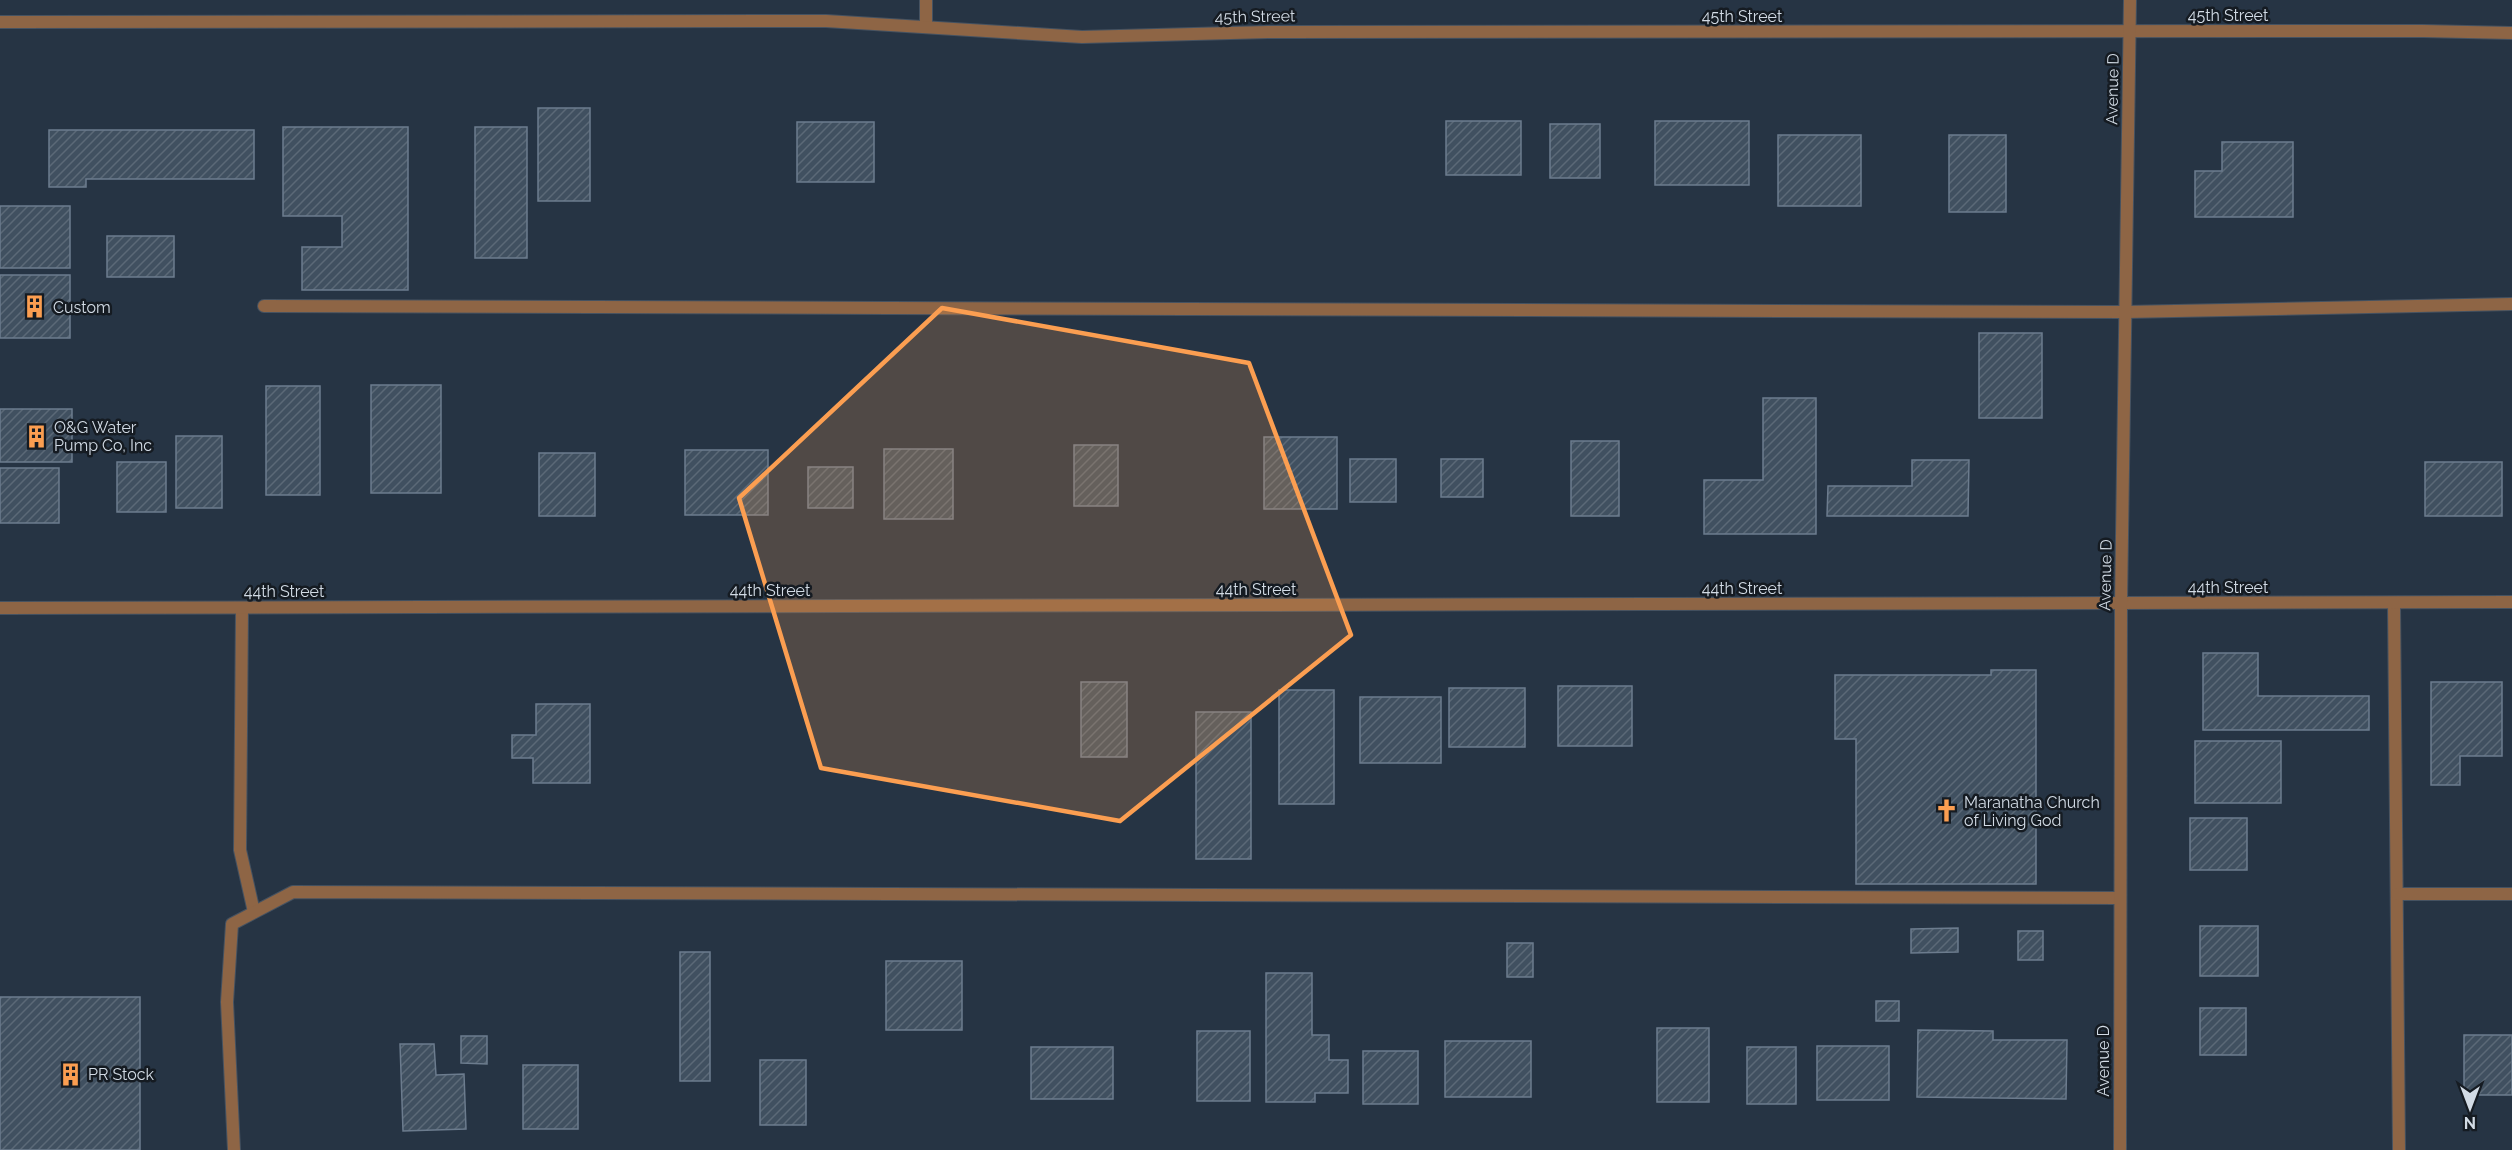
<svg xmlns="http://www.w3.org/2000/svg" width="2512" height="1150" font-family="Raleway,sans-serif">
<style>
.building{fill:url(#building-hatch);stroke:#6c7c8e;stroke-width:1.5}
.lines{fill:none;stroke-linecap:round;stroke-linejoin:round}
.service-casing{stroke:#455261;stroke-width:14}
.minor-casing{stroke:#455261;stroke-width:14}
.service{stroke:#8e6545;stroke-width:12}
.minor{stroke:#8e6545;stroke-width:12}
.marked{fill:#fb9e51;fill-opacity:0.2;stroke:#fb9e51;stroke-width:4.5;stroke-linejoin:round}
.labels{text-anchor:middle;stroke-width:5;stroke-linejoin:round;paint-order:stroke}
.street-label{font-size:16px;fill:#d2dbe5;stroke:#151b22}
.poi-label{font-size:16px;fill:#d2dbe5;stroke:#151b22;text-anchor:start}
</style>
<defs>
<pattern id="building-hatch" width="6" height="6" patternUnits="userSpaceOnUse" patternTransform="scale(1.5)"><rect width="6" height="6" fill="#405060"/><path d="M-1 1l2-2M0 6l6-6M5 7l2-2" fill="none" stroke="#5b6977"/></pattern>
</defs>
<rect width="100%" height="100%" fill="#263444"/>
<!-- building -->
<g class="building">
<rect x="538" y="108" width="52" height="93"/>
<rect x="1446" y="121" width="75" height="54"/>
<rect x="1655" y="121" width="94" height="64"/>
<rect x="797" y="122" width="77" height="60"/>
<rect x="1550" y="124" width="50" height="54"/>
<polygon points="283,127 408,127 408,290 302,290 302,247 342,247 342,216 283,216"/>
<rect x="475" y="127" width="52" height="131"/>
<polygon points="49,130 254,130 254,179 86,179 86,187 49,187"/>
<rect x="1778" y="135" width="83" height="71"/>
<rect x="1949" y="135" width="57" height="77"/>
<polygon points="2222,142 2293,142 2293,217 2195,217 2195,171 2222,171"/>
<rect x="0" y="206" width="70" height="62"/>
<rect x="107" y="236" width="67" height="41"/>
<rect x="0" y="275" width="70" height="63"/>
<rect x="1979" y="333" width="63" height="85"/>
<rect x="371" y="385" width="70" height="108"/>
<rect x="266" y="386" width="54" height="109"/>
<polygon points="1763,398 1816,398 1816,534 1704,534 1704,480 1763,480"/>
<rect x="0" y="409" width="72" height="53"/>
<rect x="176" y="436" width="46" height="72"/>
<rect x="1264" y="437" width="73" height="72"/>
<rect x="1571" y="441" width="48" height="75"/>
<rect x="1074" y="445" width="44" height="61"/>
<rect x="884" y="449" width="69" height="70"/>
<rect x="685" y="450" width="83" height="65"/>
<rect x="539" y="453" width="56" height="63"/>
<rect x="1350" y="459" width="46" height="43"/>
<rect x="1441" y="459" width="42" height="38"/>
<polygon points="1912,460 1969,460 1968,516 1827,516 1828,486 1912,486"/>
<rect x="117" y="462" width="49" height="50"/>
<rect x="2425" y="462" width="77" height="54"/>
<rect x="808" y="467" width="45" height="41"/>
<rect x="0" y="468" width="59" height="55"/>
<polygon points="2203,653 2258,653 2258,696 2369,696 2369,730 2203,730"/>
<polygon points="1991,670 2036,670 2036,884 1856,884 1856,739 1835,739 1835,675 1991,675"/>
<rect x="1081" y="682" width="46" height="75"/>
<polygon points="2431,682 2502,682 2502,756 2460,756 2460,785 2431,785"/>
<rect x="1558" y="686" width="74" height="60"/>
<rect x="1449" y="688" width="76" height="59"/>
<rect x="1279" y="690" width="55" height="114"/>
<rect x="1360" y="697" width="81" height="66"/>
<polygon points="536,704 590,704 590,783 533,783 533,758 512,758 512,735 536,735"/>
<rect x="1196" y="712" width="55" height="147"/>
<rect x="2195" y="741" width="86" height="62"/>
<rect x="2190" y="818" width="57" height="52"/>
<rect x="2200" y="926" width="58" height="50"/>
<polygon points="1958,928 1958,952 1911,953 1911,929"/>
<rect x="2018" y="931" width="25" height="29"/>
<rect x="1507" y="943" width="26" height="34"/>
<rect x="680" y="952" width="30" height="129"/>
<rect x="886" y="961" width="76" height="69"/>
<polygon points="1266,973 1312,973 1312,1035 1329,1035 1329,1060 1348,1060 1348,1093 1315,1093 1315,1102 1266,1102"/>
<rect x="0" y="997" width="140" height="153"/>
<rect x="1876" y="1001" width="23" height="20"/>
<rect x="2200" y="1008" width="46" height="47"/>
<rect x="1657" y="1028" width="52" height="74"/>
<polygon points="1918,1030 1993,1031 1993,1040 2067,1040 2066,1099 1917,1097"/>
<rect x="1197" y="1031" width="53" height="70"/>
<rect x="2464" y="1035" width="48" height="60"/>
<polygon points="461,1036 487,1036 487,1064 461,1063"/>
<rect x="1445" y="1041" width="86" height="56"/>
<polygon points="400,1044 434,1044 436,1075 464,1074 466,1129 403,1131"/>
<rect x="1817" y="1046" width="72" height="54"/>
<rect x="1031" y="1047" width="82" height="52"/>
<rect x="1747" y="1047" width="49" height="57"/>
<rect x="1363" y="1051" width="55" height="53"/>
<rect x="760" y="1060" width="46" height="65"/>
<rect x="523" y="1065" width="55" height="64"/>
</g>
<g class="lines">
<defs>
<g id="service">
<polyline points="264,306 2125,312 2512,304"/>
<polyline points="2394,603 2399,1150"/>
<polyline points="242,608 240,850 254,912"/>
<polyline points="2397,894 2512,894"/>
<polyline points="234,1150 227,1002 232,924 293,892 2120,898"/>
</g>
<g id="minor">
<polyline points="926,0 926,26"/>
<polyline points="0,22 826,21 1082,37 1268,32 2423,31 2512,33"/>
<polyline points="0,608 2512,602"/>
<polyline points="2120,1150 2121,603 2130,0"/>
</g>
</defs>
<!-- service casing -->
<use href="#service" class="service-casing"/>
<!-- minor casing -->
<use href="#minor" class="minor-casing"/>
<!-- service -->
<use href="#service" class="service"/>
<!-- minor -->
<use href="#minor" class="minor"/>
</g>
<!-- marked area -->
<path class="marked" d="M942,308L1249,363L1351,635L1120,821L821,768L739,498Z"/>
<!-- icons -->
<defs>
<symbol id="building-bare" viewBox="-9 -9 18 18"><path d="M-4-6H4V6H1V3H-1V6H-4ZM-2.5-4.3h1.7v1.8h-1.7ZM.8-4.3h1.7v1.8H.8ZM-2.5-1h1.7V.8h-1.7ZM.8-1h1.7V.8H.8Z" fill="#fb9e51" stroke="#151b22" stroke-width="2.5" paint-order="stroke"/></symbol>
<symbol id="church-bare" viewBox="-9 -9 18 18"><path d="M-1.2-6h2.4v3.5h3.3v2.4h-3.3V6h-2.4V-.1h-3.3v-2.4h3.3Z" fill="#fb9e51" stroke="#151b22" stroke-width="2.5" paint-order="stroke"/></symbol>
</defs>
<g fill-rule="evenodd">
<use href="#building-bare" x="18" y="290" width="33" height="33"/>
<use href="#building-bare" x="20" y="420" width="33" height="33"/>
<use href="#church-bare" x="1930" y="794" width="33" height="33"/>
<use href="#building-bare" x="54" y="1058" width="33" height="33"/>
</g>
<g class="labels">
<!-- street labels -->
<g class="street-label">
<text x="2228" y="21">45th Street</text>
<text transform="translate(1255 16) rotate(-1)" y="6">45th Street</text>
<text x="1742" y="22">45th Street</text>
<text transform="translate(2112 89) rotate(-89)" y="6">Avenue D</text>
<text transform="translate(2105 575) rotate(-89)" y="6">Avenue D</text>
<text x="2228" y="593">44th Street</text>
<text x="1742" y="594">44th Street</text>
<text x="1256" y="595">44th Street</text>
<text x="770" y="596">44th Street</text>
<text x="284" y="597">44th Street</text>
<text transform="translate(2103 1061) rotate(-90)" y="6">Avenue D</text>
</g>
<!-- poi labels -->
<g class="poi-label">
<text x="53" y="313">Custom</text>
<text x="54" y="433">O&amp;G Water<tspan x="54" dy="18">Pump Co, Inc</tspan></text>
<text x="1964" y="808">Maranatha Church<tspan x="1964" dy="18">of Living God</tspan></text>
<text x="88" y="1080">PR Stock</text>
</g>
</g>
<!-- north arrow -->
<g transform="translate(2470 1108) rotate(180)" stroke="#151b22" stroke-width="4.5" paint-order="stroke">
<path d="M0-4.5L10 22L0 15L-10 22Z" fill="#d2dbe5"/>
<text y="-9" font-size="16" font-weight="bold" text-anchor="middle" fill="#d2dbe5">N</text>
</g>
</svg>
